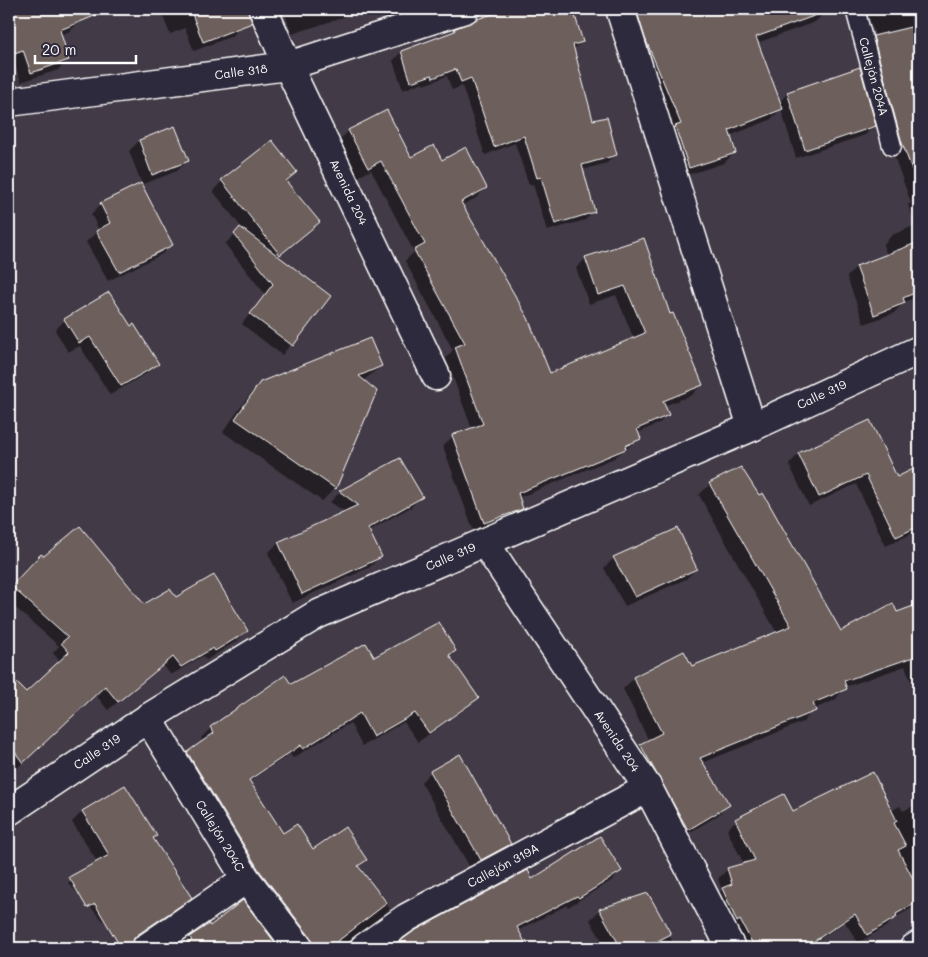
<svg xmlns="http://www.w3.org/2000/svg" width="928" height="957" font-family="Mali,sans-serif">
<style>
.shadow{fill:#0007}
.building{fill:#6d5e5b;stroke:#fff}
.lines{fill:none;stroke-linecap:round;stroke-linejoin:round}
.lane-casing{stroke:#fff;stroke-width:21}
.street-casing{stroke:#fff;stroke-width:31}
.lane{stroke:#2f2a3d;stroke-width:18}
.street{stroke:#2f2a3d;stroke-width:28}
.labels{text-anchor:middle;stroke-width:5;stroke-linejoin:round;paint-order:stroke}
.street-label{font-size:12px;fill:#fff;stroke:#2f2a3d}
</style>
<rect width="100%" height="100%" fill="#423a46"/>
<filter id="ink" filterUnits="userSpaceOnUse"><feTurbulence type="fractalNoise" baseFrequency=".02" numOctaves="2"/><feDisplacementMap in="SourceGraphic" scale="10" xChannelSelector="R" yChannelSelector="G"/><feConvolveMatrix kernelMatrix="1 2 1 2 8 2 1 2 1" color-interpolation-filters="sRGB"/></filter>
<g filter="url(#ink)">
<!-- shadow -->
<g class="shadow">
<polygon points="9,9 81,9 77,13 80,21 70,31 60,35 68,60 58,70 21,82 13,59 9,61"/>
<polygon points="160,9 234,9 241,27 232,36 194,51 185,28 170,34"/>
<polygon points="283,9 368,9 292,34"/>
<polygon points="513,9 527,9 528,14 547,9 572,9 582,41 573,50 592,122 615,155 607,163 582,170 593,212 585,220 547,231 533,184 529,185 515,143 485,155 462,86 452,90 447,76 424,85 423,82 403,90 393,61 401,52 450,34 455,30 477,21"/>
<polygon points="620,9 825,9 826,11 815,22 757,43 779,102 788,93 874,126 865,135 796,158 781,109 770,120 729,136 735,152 724,163 678,178"/>
<polygon points="866,9 919,9 919,296 904,302 894,313 864,324 847,277 856,267 887,255 883,245 892,235 916,225 908,205 911,203 893,153 875,87 889,76"/>
<polygon points="349,131 411,159 441,161 486,188 476,198 462,205 550,374 634,339 616,295 589,304 576,268 586,258 669,316 701,385 692,395 664,406 668,415 658,424 637,433 639,439 614,458 518,498 522,508 512,518 474,532 443,446 453,436 472,429 446,358 453,350 405,261 414,252 371,170 358,177 339,140"/>
<polygon points="139,141 187,161 177,171 141,185 172,244 162,254 108,281 86,242 99,230 91,214 101,204 142,184 129,151"/>
<polygon points="296,172 286,182 319,221 277,257 329,297 282,355 242,324 265,294 225,244 242,228 213,191 222,181"/>
<polygon points="65,320 130,328 157,363 147,373 110,395 80,346 68,352 55,330"/>
<polygon points="381,366 363,381 376,391 335,488 322,501 223,432 248,397 261,383"/>
<polygon points="799,454 896,478 918,468 919,530 886,546 856,484 809,506 789,464"/>
<polygon points="400,459 421,497 411,507 368,531 380,557 370,567 292,603 268,553 278,543 345,512 330,502 340,492"/>
<polygon points="710,484 840,633 919,606 919,700 905,666 845,687 835,700 814,709 803,722 702,763 728,805 717,816 684,836 629,757 641,745 649,741 623,689 634,678 692,668 777,633 699,495"/>
<polygon points="614,558 696,569 686,579 625,606 604,568"/>
<polygon points="31,565 144,605 175,599 247,631 237,641 206,660 203,656 171,675 163,665 108,710 95,694 13,772 9,766 9,686 14,681 26,694 60,661 53,653 59,646 9,602 9,590"/>
<polygon points="454,651 448,657 477,697 467,707 418,742 404,722 362,746 350,723 293,758 290,754 248,782 283,835 313,851 366,860 358,868 390,909 348,943 347,948 301,948 177,763 203,742 201,738 211,728 285,677 291,686 373,659"/>
<polygon points="431,772 509,844 500,854 471,869 421,782"/>
<polygon points="125,787 152,839 190,897 180,907 126,945 68,883 78,874 98,863 72,822 82,812"/>
<polygon points="919,803 919,904 896,917 887,926 858,943 845,922 807,948 741,948 714,898 722,890 718,879 728,869 744,864 727,830 736,820 792,813 891,811 900,806 903,811"/>
<polygon points="621,871 611,881 568,907 567,905 517,931 508,948 393,948 415,932 532,880"/>
<polygon points="647,895 676,948 606,948 590,920 600,910"/>
<polygon points="242,902 280,948 180,948 190,938 209,925 210,928"/>
<polygon points="9,921 13,926 9,930"/>
</g>
<!-- building -->
<g class="building">
<polygon points="9,9 109,9 109,10 60,30 69,60 31,73 23,50 9,55"/>
<polygon points="190,9 248,9 252,23 203,42"/>
<polygon points="508,9 573,9 583,42 573,45 593,120 607,117 617,155 582,165 595,212 555,224 541,177 537,178 524,136 494,147 471,78 461,82 456,69 433,78 432,75 411,82 401,51 455,31 454,29 477,19"/>
<polygon points="636,9 825,9 825,12 756,37 783,109 729,130 736,153 689,168 675,126 681,124 645,38"/>
<polygon points="919,25 919,180 916,180 902,143 873,36"/>
<polygon points="860,67 876,126 805,150 787,92"/>
<polygon points="387,110 411,157 434,145 442,160 466,147 487,188 461,202 528,318 550,373 645,333 625,286 598,295 585,257 644,238 670,314 673,313 703,385 663,401 669,415 637,429 641,439 625,446 626,449 518,493 523,509 484,523 452,435 483,424 455,347 465,343 414,250 425,244 381,161 368,168 348,130"/>
<polygon points="175,126 189,161 152,175 139,140"/>
<polygon points="272,140 297,172 286,181 320,222 280,255 221,180"/>
<polygon points="141,183 173,245 119,272 96,231 110,223 100,203"/>
<polygon points="240,227 331,296 293,346 250,314 273,284 234,234"/>
<polygon points="919,242 919,291 903,298 905,303 874,315 856,266"/>
<polygon points="109,292 131,326 134,324 159,364 121,386 90,337 79,343 64,319"/>
<polygon points="370,338 382,366 359,376 377,391 336,489 235,419 260,382"/>
<polygon points="870,420 897,477 919,466 919,526 896,537 866,475 819,497 798,453"/>
<polygon points="400,458 423,497 368,528 382,557 302,594 278,542 358,505 339,491"/>
<polygon points="741,467 759,495 763,493 841,631 893,603 897,612 919,604 919,655 844,681 847,689 813,703 816,711 700,758 730,805 688,830 640,744 662,733 633,677 684,651 692,666 791,626 709,483"/>
<polygon points="80,526 144,604 170,589 176,597 214,575 248,631 215,651 213,648 181,667 173,657 118,702 105,686 23,763 9,744 9,675 26,692 69,652 61,643 68,637 11,586 41,554 44,556"/>
<polygon points="678,528 697,569 635,597 613,557"/>
<polygon points="439,622 456,651 449,655 479,698 429,733 415,713 373,737 360,713 303,749 301,745 249,780 283,833 297,824 313,849 345,827 367,860 358,866 387,903 329,948 314,948 311,938 259,870 187,752 214,733 210,727 285,675 291,684 366,643 374,657"/>
<polygon points="460,754 511,844 481,860 430,771"/>
<polygon points="873,772 897,821 894,823 906,846 898,850 919,890 919,901 896,914 897,917 867,935 855,914 804,948 755,948 740,920 737,922 722,888 732,884 727,868 755,860 735,819 784,794 793,811"/>
<polygon points="125,785 157,836 153,838 192,898 137,935 132,941 131,948 121,948 95,904 87,908 69,877 109,855 82,811"/>
<polygon points="600,836 622,871 579,898 577,896 517,927 528,948 391,948 414,931 528,870 532,879"/>
<polygon points="648,893 671,934 644,948 621,948 599,909"/>
<polygon points="243,900 279,948 182,948 192,940 189,937 209,924 210,926"/>
</g>
<g class="lines">
<defs>
<g id="lane">
<path id="s1" d="M855,9L892,146"/>
</g>
<g id="street">
<path id="s2" d="M263,9L288,66L436,376"/>
<polyline points="620,9 752,427"/>
<path id="s3" d="M9,102L288,66L465,9"/>
<path id="s4" d="M485,543L648,788L731,948"/>
<path id="s5" d="M148,718L246,879L299,948"/>
<path id="s6" d="M9,811L148,718L316,615L752,427L919,350"/>
<polyline points="146,948 246,879"/>
<path id="s7" d="M364,948L406,918L648,788"/>
<polyline points="914,948 919,945"/>
</g>
</defs>
<!-- lane casing -->
<use href="#lane" class="lane-casing"/>
<!-- street casing -->
<use href="#street" class="street-casing"/>
<!-- lane -->
<use href="#lane" class="lane"/>
<!-- street -->
<use href="#street" class="street"/>
</g>
</g>
<g class="labels">
<!-- street labels -->
<g class="street-label">
<text dy="4" stroke="none"><textPath href="#s3" startOffset="234">Calle 318</textPath></text>
<text dy="4" stroke="none"><textPath href="#s1" startOffset="70">Callejón 204A</textPath></text>
<text dy="4" stroke="none"><textPath href="#s2" startOffset="202">Avenida 204</textPath></text>
<text dy="4" stroke="none"><textPath href="#s6" startOffset="916">Calle 319</textPath></text>
<text dy="4" stroke="none"><textPath href="#s6" startOffset="511">Calle 319</textPath></text>
<text dy="4" stroke="none"><textPath href="#s4" startOffset="238">Avenida 204</textPath></text>
<text dy="4" stroke="none"><textPath href="#s6" startOffset="106">Calle 319</textPath></text>
<text dy="4" stroke="none"><textPath href="#s5" startOffset="138">Callejón 204C</textPath></text>
<text dy="4" stroke="none"><textPath href="#s7" startOffset="162">Callejón 319A</textPath></text>
</g>
</g>
<!-- margin -->
<rect width="928" height="957" fill="none" stroke="#2f2a3d" stroke-width="30"/>
<rect x="15" y="15" width="898" height="927" fill="none" stroke="#fff" stroke-width="2" filter="url(#ink)"/>
<!-- scale -->
<path d="M35 55v8h101v-8" fill="none" stroke="#ffffff" stroke-width="2.5"/>
<text x="42" y="55" font-size="15" fill="#ffffff" stroke="#2f2a3d" stroke-width="4" paint-order="stroke">20 m</text>
</svg>
